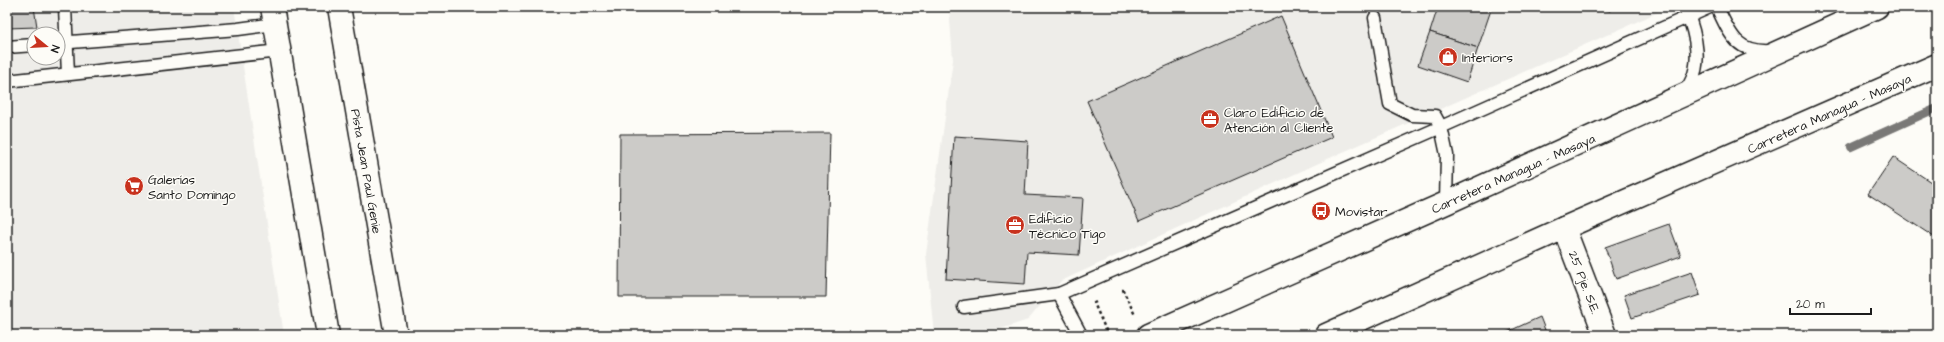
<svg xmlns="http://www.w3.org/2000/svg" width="1944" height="342" font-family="'Architects Daughter',sans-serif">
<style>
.built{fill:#eeede9;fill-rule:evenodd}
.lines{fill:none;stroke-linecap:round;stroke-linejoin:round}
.stream{stroke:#797876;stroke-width:8}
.building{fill:#cccbc8;stroke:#1c1c1c}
.lane-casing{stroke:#1c1c1c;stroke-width:15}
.street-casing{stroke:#1c1c1c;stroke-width:25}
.secondary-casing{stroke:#1c1c1c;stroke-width:25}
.highway-casing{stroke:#1c1c1c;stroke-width:25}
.path{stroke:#1c1c1c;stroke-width:2.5;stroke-dasharray:3 3;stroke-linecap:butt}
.lane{stroke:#fdfcf7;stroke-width:12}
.street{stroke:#fdfcf7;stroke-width:22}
.secondary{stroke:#fdfcf7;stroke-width:22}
.highway{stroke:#fdfcf7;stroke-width:22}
.labels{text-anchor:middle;stroke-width:3;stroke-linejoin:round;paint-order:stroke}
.poi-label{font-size:13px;fill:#1c1c1c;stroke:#fdfcf7;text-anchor:start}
.street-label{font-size:13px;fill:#1c1c1c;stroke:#fdfcf7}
</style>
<rect width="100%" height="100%" fill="#fdfcf7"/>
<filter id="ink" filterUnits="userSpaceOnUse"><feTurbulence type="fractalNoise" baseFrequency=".025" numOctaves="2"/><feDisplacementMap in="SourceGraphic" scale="8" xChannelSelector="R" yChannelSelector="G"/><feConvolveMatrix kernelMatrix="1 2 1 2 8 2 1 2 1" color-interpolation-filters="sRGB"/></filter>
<g filter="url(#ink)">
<!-- built -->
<g class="built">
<path d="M7,7H234L284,335H7ZM34,34H58V58H34Z"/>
<polygon points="949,7 1670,7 1343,152 1061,281 1028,320 982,335 934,335 926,254 953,60"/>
</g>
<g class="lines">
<!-- stream -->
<polyline class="stream" points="1851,147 1937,108"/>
</g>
<!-- building -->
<g class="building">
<polygon points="7,7 34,7 37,27 7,28"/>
<polygon points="1438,7 1492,7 1478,48 1430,32"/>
<polygon points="1599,7 1612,7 1610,11"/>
<polygon points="1281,16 1332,137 1139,221 1087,101"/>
<polygon points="1430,32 1478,48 1467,82 1418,65"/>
<polygon points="830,133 826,297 619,297 620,134"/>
<polygon points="954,136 1028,141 1025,195 1083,198 1079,255 1027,252 1025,284 946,279"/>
<polygon points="1893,157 1937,186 1937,239 1868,194"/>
<polygon points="1669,224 1681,256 1616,279 1605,247"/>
<polygon points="1692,272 1700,295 1632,318 1624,295"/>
<polygon points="1540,317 1547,335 1506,335 1505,333"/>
</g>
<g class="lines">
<defs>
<g id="lane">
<polyline points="65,7 68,74"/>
<path d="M1717,7C1730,34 1736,53 1770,51"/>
<polyline points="58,43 238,29 275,24"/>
<polyline points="7,47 34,45"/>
<polyline points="7,81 280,51"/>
<path d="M1684,92C1705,68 1696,34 1685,7"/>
<polyline points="1446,203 1447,155 1441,127 1710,7"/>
<polyline points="964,307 1059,294"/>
<polyline points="1081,335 1059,294 1441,127 1435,116 1412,115 1390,104 1375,18"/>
</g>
<polyline id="street" points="1564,228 1605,335"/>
<g id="secondary">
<polyline points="272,7 328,335"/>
<polyline points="339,7 396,335"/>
</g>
<g id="highway">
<polyline points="1148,335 1446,203 1877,7"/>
<polyline points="1326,335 1564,228 1937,65"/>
</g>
</defs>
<!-- lane casing -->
<use href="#lane" class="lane-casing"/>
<!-- street casing -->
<use href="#street" class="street-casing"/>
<!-- secondary casing -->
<use href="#secondary" class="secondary-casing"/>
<!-- highway casing -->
<use href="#highway" class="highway-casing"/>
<!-- path -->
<g class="path">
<polyline points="1122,290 1123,290 1135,315"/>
<polyline points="1096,302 1094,303 1108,335"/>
</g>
<!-- lane -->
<use href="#lane" class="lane"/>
<!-- street -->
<use href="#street" class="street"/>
<!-- secondary -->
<use href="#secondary" class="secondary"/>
<!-- highway -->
<use href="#highway" class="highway"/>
</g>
</g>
<!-- icons -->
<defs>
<symbol id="shop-disc" viewBox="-11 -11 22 22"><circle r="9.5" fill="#c8321e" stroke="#fdfcf7"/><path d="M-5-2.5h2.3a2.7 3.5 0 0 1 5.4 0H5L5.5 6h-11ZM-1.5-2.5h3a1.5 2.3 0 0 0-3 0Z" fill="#fff"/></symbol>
<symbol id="office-disc" viewBox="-11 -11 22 22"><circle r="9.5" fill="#c8321e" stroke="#fdfcf7"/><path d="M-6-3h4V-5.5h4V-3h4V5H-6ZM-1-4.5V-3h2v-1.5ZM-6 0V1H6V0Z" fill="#fff"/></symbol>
<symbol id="supermarket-disc" viewBox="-11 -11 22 22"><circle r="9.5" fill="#c8321e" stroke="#fdfcf7"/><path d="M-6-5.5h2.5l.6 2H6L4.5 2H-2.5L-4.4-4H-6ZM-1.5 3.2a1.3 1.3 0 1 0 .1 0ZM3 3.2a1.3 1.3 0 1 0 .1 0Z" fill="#fff"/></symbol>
<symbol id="bus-disc" viewBox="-11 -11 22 22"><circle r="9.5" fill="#c8321e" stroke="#fdfcf7"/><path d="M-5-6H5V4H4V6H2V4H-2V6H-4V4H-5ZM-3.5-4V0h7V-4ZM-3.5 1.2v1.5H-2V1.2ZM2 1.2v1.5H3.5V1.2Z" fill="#fff"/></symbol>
</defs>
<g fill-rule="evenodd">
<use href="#shop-disc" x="1437" y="46" width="22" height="22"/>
<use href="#office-disc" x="1199" y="108" width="22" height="22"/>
<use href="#supermarket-disc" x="123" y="175" width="22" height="22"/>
<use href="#bus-disc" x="1310" y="200" width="22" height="22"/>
<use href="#office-disc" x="1004" y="214" width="22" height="22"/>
</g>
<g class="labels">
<!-- poi labels -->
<g class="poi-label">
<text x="1462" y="62">Interiors</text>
<text x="1224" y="117">Claro Edificio de<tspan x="1224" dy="15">Atención al Cliente</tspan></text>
<text x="148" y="184">Galerías<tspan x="148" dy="15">Santo Domingo</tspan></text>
<text x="1335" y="216">Movistar</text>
<text x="1029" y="223">Edificio<tspan x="1029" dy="15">Técnico Tigo</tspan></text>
</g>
<!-- street labels -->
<g class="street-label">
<text transform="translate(1829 113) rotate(-24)" y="5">Carretera Managua - Masaya</text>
<text transform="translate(367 171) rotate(80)" y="5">Pista Jean Paul Genie</text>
<text transform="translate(1513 173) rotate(-24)" y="5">Carretera Managua - Masaya</text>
<text transform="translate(1585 282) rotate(69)" y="5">25 Pje. S.E.</text>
</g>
</g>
<!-- margin -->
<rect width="1944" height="342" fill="none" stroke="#fdfcf7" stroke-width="24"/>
<rect x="12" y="12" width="1920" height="318" fill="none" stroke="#1c1c1c" stroke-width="1.5" filter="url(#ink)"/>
<!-- north arrow -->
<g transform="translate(46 46) rotate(108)"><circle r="19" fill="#fdfcf7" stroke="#a3a29f"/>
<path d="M0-3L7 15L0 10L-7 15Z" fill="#c8321e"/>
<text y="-6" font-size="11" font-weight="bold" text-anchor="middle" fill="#1c1c1c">N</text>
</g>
<!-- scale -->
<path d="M1790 308v6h81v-6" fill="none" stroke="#1c1c1c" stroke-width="2"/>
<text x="1796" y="308" font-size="12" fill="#1c1c1c" stroke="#fdfcf7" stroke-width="3" paint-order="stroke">20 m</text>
</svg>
